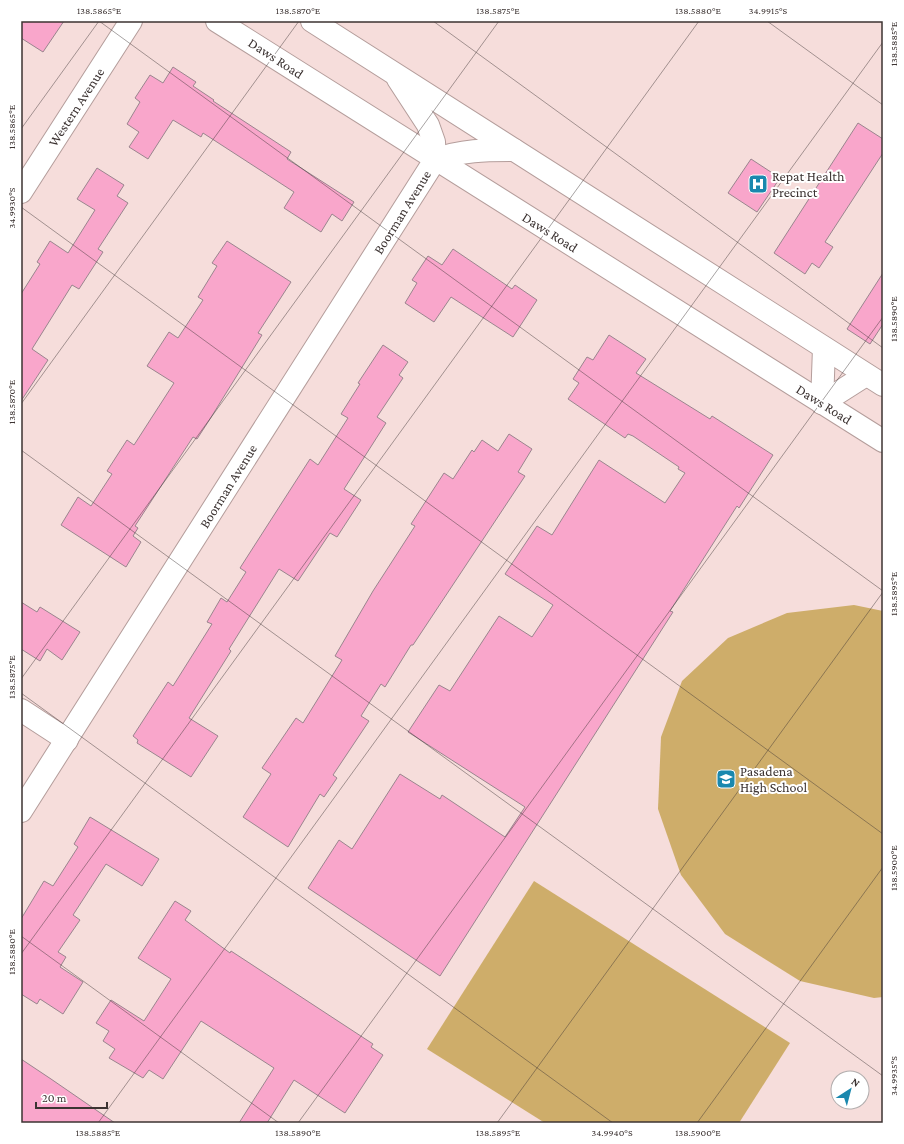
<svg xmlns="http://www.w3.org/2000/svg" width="904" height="1144" font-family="'Crimson Pro',serif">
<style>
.green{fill:#cead6a}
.building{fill:#f9a6cb;stroke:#9a858e}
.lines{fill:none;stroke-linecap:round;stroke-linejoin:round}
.street-casing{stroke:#b49d9b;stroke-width:24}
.secondary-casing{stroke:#b49d9b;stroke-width:24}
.street{stroke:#fff;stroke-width:22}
.secondary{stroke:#fff;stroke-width:22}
.ticks{fill:none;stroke:#3c3332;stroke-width:1;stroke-opacity:0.45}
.labels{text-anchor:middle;stroke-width:4;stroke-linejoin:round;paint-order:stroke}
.street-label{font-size:14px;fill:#3c3332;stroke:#fff}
.poi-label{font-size:14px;fill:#3c3332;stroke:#fff;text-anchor:start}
.neatline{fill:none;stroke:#3c3332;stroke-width:1.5}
.ticks-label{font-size:10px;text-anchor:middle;fill:#3c3332}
</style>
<rect width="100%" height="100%" fill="#f6dddb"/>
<!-- green -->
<g class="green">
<polygon points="854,605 883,611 883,997 874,998 800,981 725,934 681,875 658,809 661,737 682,681 728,638 787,613"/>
<polygon points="534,881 790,1043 739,1123 545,1123 427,1049"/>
</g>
<!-- building -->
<g class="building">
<polygon points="21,21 64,21 43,52 21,38"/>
<polygon points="173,67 196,82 193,86 214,100 213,101 291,152 287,159 354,202 342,221 332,214 321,232 284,208 294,192 203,133 201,137 173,120 148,159 129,147 139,132 127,124 140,102 135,98 150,75 163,83"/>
<polygon points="858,123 883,139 883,153 825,242 833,247 819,268 812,263 805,274 774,253"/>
<polygon points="751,159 780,178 757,212 728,193"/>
<polygon points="97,168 124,185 117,196 128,203 98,249 103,252 79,289 72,285 32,349 48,360 21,401 21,294 40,264 37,262 50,241 68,253 95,210 77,199"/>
<polygon points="227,241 291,282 258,333 262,335 210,419 197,439 193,437 135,526 138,528 133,536 141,542 126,567 61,525 78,497 91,506 112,474 107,471 127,440 134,445 174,383 147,366 169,332 178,338 203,300 198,297 217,266 212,263"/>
<polygon points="453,249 512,289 515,285 537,300 513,337 451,297 434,322 405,303 417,283 412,280 428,256 442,265"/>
<polygon points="883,273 883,324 870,344 847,329"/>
<polygon points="609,335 646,359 636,373 710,419 712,416 773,455 739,508 737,506 670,611 673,612 440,976 308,888 339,840 352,849 400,774 440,799 442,795 505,837 525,807 408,732 439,685 450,691 499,616 532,637 553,605 505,574 537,526 552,535 599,460 665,503 685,473 678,469 679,467 633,436 628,434 625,438 568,399 579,383 573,379 587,357 593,360"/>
<polygon points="383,345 408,362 399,375 403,378 377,417 386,423 344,489 361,500 337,537 330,533 298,581 279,569 229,649 231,651 189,718 218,736 191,777 137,743 138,740 133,736 168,682 173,686 212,624 207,622 221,598 227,602 246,572 240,568 310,459 318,465 348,418 341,414 360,384 358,383"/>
<polygon points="509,434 532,449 518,472 525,476 413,645 411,645 385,687 381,684 361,716 369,721 333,775 337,778 324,797 320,794 288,847 243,817 271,774 262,768 296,718 303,723 342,660 335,656 373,591 415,526 411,524 444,473 453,479 472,450 474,452 482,440 498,451"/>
<polygon points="21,602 37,612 40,607 80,632 62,660 47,649 40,661 21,649"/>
<polygon points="90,817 159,859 142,886 106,864 73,915 80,920 58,952 66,957 60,967 83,982 63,1014 40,999 37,1004 21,994 21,919 44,881 53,886 78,847 74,844"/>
<polygon points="175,901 191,911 185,920 230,953 231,951 373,1044 371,1047 383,1055 345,1113 294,1080 267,1123 239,1123 274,1068 201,1021 163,1079 149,1070 143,1078 109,1058 115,1049 103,1041 109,1031 96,1023 111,1000 144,1021 171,979 138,958"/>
<polygon points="21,1059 51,1079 115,1123 21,1123"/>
</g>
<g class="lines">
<defs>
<g id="street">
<polyline points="21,192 131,21"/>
<polyline points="21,710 67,740"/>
<polyline points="21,811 435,160"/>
</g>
<g id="secondary">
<polyline points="217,21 883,441"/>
<polyline points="312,21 883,385"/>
<polyline points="398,79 428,125 434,142 435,160"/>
<path d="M435,160C461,150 486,150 514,150"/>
<polyline points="822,403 824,348"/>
<polyline points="822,403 866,375"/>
</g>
</defs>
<!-- street casing -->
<use href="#street" class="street-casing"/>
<!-- secondary casing -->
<use href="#secondary" class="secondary-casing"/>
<!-- street -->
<use href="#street" class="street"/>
<!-- secondary -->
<use href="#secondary" class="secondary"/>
</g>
<!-- ticks -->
<path class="ticks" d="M99,21L883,591M433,21L883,348M767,21L883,105M21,129L99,21M21,207L883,834M21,404L299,21M21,450L883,1076M21,679L499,21M21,693L613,1123M21,936L279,1123M21,954L699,21M98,1123L883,42M298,1123L883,317M497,1123L883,592M697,1123L883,867"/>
<!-- icons -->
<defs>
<symbol id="hospital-square" viewBox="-11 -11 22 22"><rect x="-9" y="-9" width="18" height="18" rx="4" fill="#1a88ae" stroke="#fff"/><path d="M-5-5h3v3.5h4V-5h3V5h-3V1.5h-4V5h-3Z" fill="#fff"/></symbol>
<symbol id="school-square" viewBox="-11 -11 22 22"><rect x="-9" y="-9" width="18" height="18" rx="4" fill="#1a88ae" stroke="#fff"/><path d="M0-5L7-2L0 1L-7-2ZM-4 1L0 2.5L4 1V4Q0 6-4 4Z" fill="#fff"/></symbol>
</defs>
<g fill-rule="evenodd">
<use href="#hospital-square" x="747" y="173" width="22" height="22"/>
<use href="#school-square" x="715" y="768" width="22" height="22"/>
</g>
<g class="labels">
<!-- street labels -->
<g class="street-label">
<text transform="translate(276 58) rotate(33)" y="5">Daws Road</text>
<text transform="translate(76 107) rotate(-57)" y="5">Western Avenue</text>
<text transform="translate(402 212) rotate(-58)" y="5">Boorman Avenue</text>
<text transform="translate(550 232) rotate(32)" y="5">Daws Road</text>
<text transform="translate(824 404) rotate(32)" y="5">Daws Road</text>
<text transform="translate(228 486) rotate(-58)" y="5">Boorman Avenue</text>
</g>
<!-- poi labels -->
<g class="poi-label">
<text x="772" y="181">Repat Health<tspan x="772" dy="16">Precinct</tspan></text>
<text x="740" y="776">Pasadena<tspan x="740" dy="16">High School</tspan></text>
</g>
</g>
<!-- border -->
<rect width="904" height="1144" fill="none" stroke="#ffffff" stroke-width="44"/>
<!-- north arrow -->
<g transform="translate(850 1090) rotate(36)"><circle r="19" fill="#ffffff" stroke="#b1adad"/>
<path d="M0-3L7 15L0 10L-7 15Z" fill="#1a88ae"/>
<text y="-6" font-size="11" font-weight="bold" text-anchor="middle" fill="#3c3332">N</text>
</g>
<!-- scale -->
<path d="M36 1102v6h71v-6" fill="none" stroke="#3c3332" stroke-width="2"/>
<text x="42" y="1102" font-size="12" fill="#3c3332" stroke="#ffffff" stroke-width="3" paint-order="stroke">20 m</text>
<rect x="22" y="22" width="860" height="1100" class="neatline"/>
<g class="ticks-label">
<text x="99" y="14">138.5865°E</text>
<text x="298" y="14">138.5870°E</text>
<text x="498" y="14">138.5875°E</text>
<text x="698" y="14">138.5880°E</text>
<text x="768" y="14">34.9915°S</text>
<text transform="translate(893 44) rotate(-90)" y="4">138.5885°E</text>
<text transform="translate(11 127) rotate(-90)" y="4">138.5865°E</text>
<text transform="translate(11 208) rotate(-90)" y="4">34.9930°S</text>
<text transform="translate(893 319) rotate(-90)" y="4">138.5890°E</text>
<text transform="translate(11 402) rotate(-90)" y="4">138.5870°E</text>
<text transform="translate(893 594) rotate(-90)" y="4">138.5895°E</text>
<text transform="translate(11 677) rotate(-90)" y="4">138.5875°E</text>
<text transform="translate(893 868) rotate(-90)" y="4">138.5900°E</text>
<text transform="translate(11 952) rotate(-90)" y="4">138.5880°E</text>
<text transform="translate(893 1076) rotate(-90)" y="4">34.9935°S</text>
<text x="98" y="1136">138.5885°E</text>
<text x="298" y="1136">138.5890°E</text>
<text x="498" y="1136">138.5895°E</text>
<text x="612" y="1136">34.9940°S</text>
<text x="698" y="1136">138.5900°E</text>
</g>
</svg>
